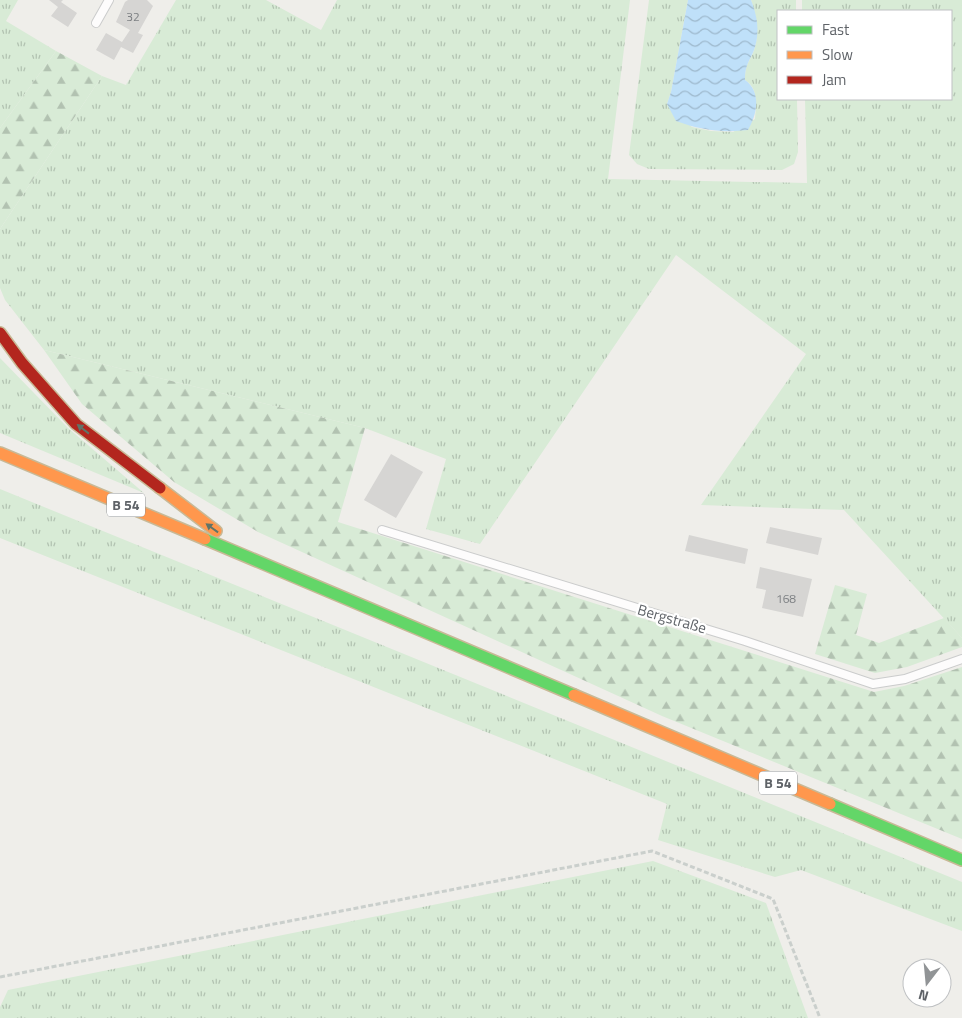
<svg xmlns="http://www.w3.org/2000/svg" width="962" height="1018" font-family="'Titillium Web',sans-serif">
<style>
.grass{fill:url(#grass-tufts)}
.forest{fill:url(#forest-firs)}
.water{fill:url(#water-waves)}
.building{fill:#d6d5d3}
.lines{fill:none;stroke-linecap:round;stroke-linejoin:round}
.lane-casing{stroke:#cbcccc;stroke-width:10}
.fast-casing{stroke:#c8b996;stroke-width:14}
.slow-casing{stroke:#c8b996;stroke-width:14}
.jam-casing{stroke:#c8b996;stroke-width:14}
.path{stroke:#cacfcc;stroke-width:3;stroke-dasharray:5 2.5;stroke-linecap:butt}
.lane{stroke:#fdfcfc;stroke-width:8}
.fast{stroke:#63d668;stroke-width:11}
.slow{stroke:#ff974d;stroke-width:11}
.jam{stroke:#b3261e;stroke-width:11}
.oneway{fill:#607468}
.labels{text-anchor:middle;stroke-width:4.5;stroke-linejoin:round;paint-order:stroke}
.number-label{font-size:12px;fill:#7e8184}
.shield{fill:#fff;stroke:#8f9295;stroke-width:1}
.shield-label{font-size:14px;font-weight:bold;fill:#5f6368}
.street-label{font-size:15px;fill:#5f6368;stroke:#fff}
</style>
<defs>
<pattern id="grass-tufts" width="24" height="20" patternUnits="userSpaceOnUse" patternTransform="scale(1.25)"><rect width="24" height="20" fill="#d8ebd6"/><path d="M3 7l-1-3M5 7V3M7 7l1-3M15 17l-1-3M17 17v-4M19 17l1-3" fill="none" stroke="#b2c2b1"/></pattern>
<pattern id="forest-firs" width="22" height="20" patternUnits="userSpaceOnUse" patternTransform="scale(1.25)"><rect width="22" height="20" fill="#d8ebd6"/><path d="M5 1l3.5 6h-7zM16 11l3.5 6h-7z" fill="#b2c2b1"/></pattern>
<pattern id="water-waves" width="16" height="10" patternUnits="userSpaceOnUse" patternTransform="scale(1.25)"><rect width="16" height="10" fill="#bfe0f9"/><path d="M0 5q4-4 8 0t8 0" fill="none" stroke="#9eb9cd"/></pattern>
</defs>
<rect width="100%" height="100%" fill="#efeeea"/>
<!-- grass -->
<g class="grass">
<polygon points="0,0 18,0 6,21 56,51 0,128"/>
<polygon points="176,0 266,0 321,30 337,0 630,0 608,179 807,183 805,99 951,99 951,11 802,11 802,0 962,0 962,638 844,510 701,505 806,354 676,255 480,544 426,529 446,459 365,428 44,350 5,300 0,288 0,229 102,76 126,85"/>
<path d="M649,0H688L671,92L667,104L692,127L711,131L733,132L755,119C756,105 759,89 745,80C745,62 751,61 755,47C759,32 756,14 751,0H796V11H778V99H797L798,152L794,164L782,170L649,169L637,164L629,155Z"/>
<polygon points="0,358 68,428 144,493 0,433"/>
<polygon points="0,489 962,882 962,931 801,870 775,877 658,840 667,804 0,538"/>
<polygon points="653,861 766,903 808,1018 0,1018 0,1007 8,990"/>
</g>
<!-- forest -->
<g class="forest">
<polygon points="56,51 102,76 0,229 0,128"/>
<polygon points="44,350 365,428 338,522 874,692 904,686 962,667 962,839 662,716 258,532 174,482 82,404"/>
<polygon points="835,585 867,594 856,635 879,643 944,618 962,638 962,647 907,667 875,673 815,654"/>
</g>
<!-- water -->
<path class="water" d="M688,0H751C757,15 760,31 755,47C751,60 745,63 745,80C762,92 757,115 748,130C723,133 700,130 676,121L667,104L671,92Z"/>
<!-- building -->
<g class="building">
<polygon points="49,0 63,0 61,2 77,13 68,27 51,16 58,7"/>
<polygon points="128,0 147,0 153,6 138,33 143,35 133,53 121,47 114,60 96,50 106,33 122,42 130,30 116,22 125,2"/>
<polygon points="391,454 423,472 396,518 364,500"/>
<polygon points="770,527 822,538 818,555 766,543"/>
<polygon points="689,535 748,549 745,564 685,551"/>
<polygon points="760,567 812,579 803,617 762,608 766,590 756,588"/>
</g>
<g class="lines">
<defs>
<g id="lane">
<polyline points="96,23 109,0"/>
<polyline points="382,530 745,641 873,684 905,679 962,659"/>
</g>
<g id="fast">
<polyline points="205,539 574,695"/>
<polyline points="830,804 962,860"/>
</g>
<g id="slow">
<polyline points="0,453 205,539"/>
<polyline points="160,488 216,531"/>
<polyline points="574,695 830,804"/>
</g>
<polyline id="jam" points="0,333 22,363 76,424 160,488"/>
</defs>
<!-- lane casing -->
<use href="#lane" class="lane-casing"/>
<!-- fast casing -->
<use href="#fast" class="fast-casing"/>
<!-- slow casing -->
<use href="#slow" class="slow-casing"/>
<!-- jam casing -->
<use href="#jam" class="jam-casing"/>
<!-- path -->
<polyline class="path" points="0,977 652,851 773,899 820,1018"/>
<!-- lane -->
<use href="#lane" class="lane"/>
<!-- fast -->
<use href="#fast" class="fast"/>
<!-- slow -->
<use href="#slow" class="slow"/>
<!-- jam -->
<use href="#jam" class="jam"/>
</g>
<!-- one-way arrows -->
<defs><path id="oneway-solid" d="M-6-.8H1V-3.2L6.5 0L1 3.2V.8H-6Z" transform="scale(1.25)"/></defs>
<g class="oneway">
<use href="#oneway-solid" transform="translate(83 429) rotate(-142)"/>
<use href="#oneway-solid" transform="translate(212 528) rotate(-144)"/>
</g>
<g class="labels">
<!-- number labels -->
<g class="number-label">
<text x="133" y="21">32</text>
<text x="786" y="603">168</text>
</g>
<!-- shield labels -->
<g class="shield">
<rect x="107" y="493.5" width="38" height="23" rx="4"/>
<rect x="759" y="771.5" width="38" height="23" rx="4"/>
</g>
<g class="shield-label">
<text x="126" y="510">B 54</text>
<text x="778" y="788">B 54</text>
</g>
<!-- street labels -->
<g class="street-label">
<text transform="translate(672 619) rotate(16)" y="5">Bergstraße</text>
</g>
</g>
<!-- legend -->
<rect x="777" y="10" width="175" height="90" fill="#ffffff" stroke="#bfc1c3"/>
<rect x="787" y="26" width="25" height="8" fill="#63d668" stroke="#bfc1c3"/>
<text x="822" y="35" font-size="15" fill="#5f6368">Fast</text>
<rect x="787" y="51" width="25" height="8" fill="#ff974d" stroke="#bfc1c3"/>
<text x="822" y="60" font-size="15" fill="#5f6368">Slow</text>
<rect x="787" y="76" width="25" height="8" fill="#b3261e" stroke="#bfc1c3"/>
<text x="822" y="85" font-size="15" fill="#5f6368">Jam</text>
<!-- north arrow -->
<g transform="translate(927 983) rotate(196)"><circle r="24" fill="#ffffff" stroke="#bfc1c3"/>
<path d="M0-4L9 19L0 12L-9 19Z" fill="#919496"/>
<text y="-8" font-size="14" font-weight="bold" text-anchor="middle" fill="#5f6368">N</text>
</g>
</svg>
